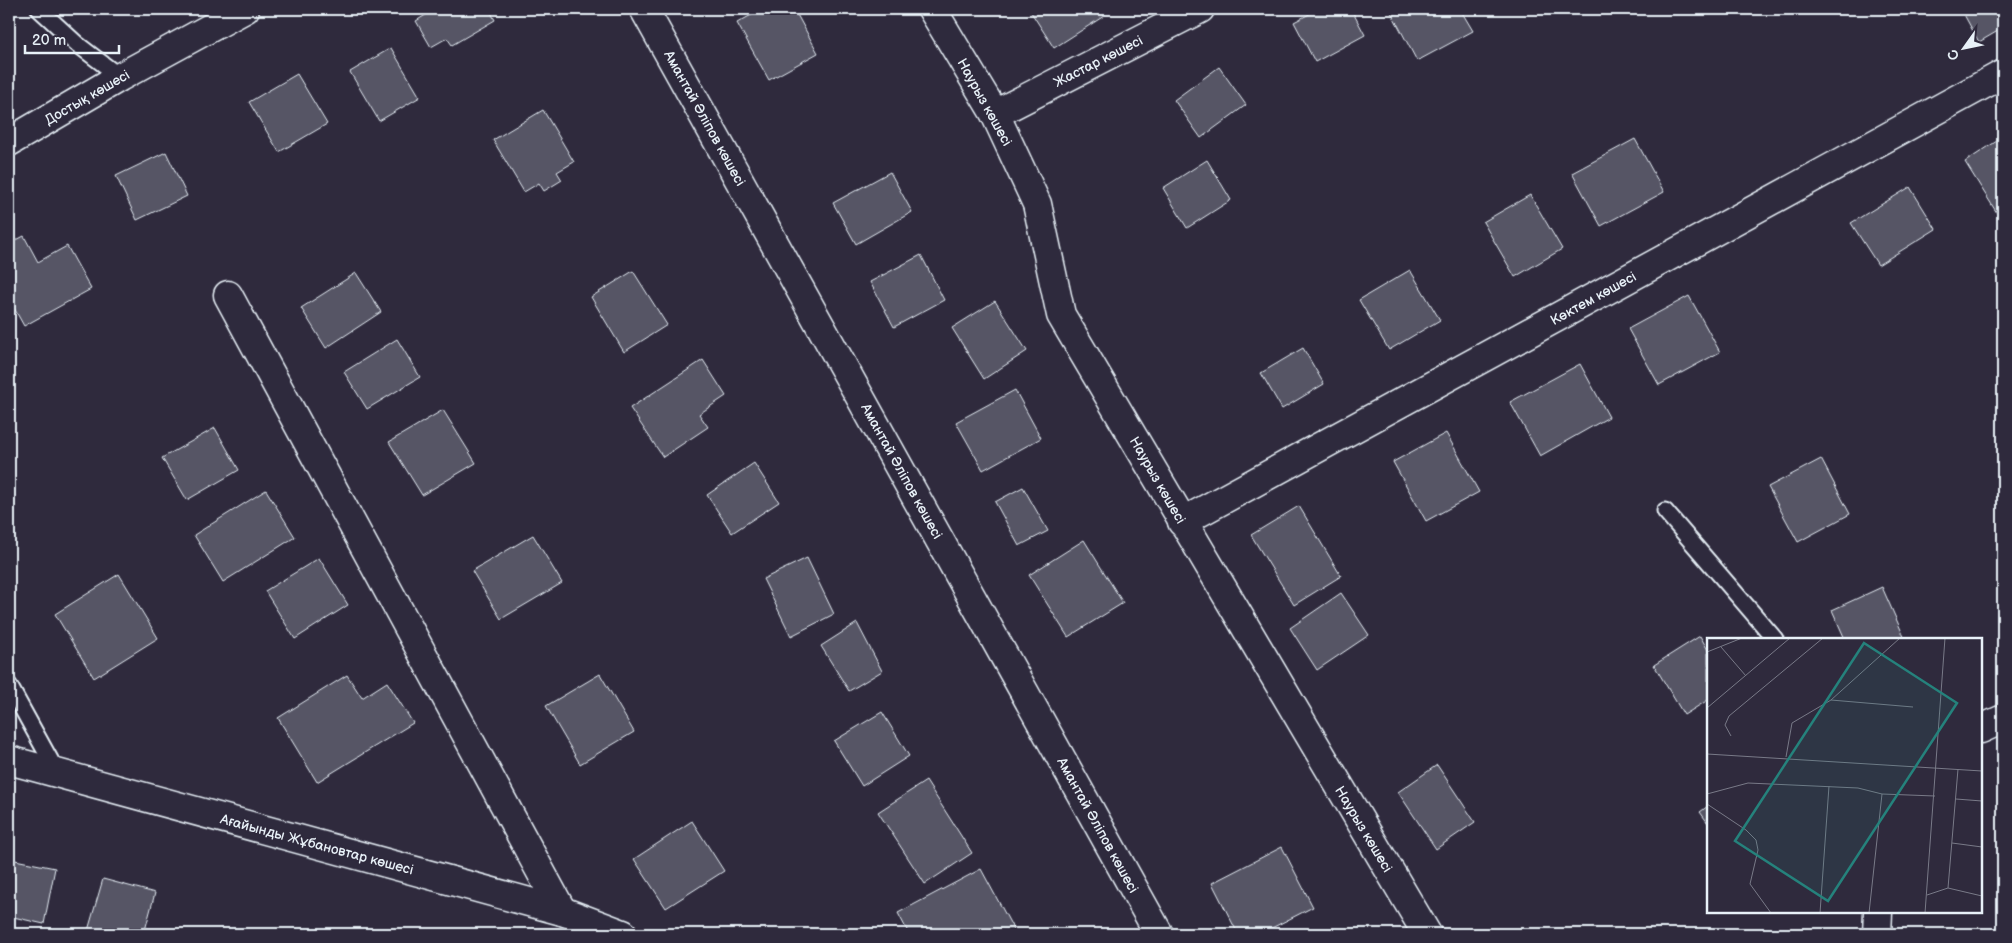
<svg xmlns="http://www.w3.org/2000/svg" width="2012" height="943" font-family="'Balsamiq Sans',sans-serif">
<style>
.building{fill:#575565;stroke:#e8f1f8}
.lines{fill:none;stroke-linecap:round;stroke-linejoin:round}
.lane-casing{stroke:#e8f1f8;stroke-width:19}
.street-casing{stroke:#e8f1f8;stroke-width:31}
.secondary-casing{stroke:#e8f1f8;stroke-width:31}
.lane{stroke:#2f2a3d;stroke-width:15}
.street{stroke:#2f2a3d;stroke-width:28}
.secondary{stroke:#2f2a3d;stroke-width:28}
.labels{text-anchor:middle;stroke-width:4;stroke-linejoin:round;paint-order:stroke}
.street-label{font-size:14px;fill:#e8f1f8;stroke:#2f2a3d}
.inset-road{fill:none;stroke:#797a88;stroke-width:1}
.view{fill:#25827c;fill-opacity:0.15;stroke:#25827c;stroke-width:2.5}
.inset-edge{fill:none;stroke:#e8f1f8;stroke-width:2.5}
</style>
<rect width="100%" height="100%" fill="#2f2a3d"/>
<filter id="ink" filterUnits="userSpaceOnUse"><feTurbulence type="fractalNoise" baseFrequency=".02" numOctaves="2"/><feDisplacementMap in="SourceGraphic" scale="10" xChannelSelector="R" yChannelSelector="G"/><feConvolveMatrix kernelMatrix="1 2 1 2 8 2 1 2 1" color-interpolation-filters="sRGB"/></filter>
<g filter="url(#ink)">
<!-- building -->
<g class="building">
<polygon points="430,9 489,9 495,20 452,45 447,38 431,47 416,21 432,11"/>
<polygon points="762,9 794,9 818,53 769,80 737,23"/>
<polygon points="1029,9 1099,9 1104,16 1054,48"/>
<polygon points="1319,9 1351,9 1365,35 1315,62 1294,22"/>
<polygon points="1397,9 1460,9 1473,31 1417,61 1391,12"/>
<polygon points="1961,9 2003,9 2003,28 1979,42"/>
<polygon points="391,48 420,97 379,121 350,72"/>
<polygon points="1219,67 1246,105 1201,138 1174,100"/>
<polygon points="297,74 327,124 279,152 249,102"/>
<polygon points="543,110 574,162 557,172 562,180 544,191 539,183 524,192 493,140"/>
<polygon points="2003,137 2003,208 1997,213 1965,162"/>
<polygon points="1635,139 1664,192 1601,226 1572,173"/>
<polygon points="166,152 187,196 137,220 116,176"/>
<polygon points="1207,160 1231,200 1187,228 1163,188"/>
<polygon points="890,172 912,212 856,244 833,203"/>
<polygon points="1910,187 1936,229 1878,265 1851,223"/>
<polygon points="1530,195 1562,249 1515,277 1483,222"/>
<polygon points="24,236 38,262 67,246 91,289 24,326 9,299 9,244"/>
<polygon points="921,255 944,300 894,327 870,282"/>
<polygon points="1410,270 1440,320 1389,350 1359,300"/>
<polygon points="633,271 667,325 624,352 591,297"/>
<polygon points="356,273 381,312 326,348 301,308"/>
<polygon points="1689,296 1720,352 1659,385 1628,329"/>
<polygon points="995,301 1027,351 984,379 952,328"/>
<polygon points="397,339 420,377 367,409 344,372"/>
<polygon points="1303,348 1324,384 1282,409 1261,373"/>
<polygon points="703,360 726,396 699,414 708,427 663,457 630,408"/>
<polygon points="1580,364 1609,417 1540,456 1510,402"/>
<polygon points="1015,390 1041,438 983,470 956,422"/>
<polygon points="443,410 476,463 422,495 389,442"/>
<polygon points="215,428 239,470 187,500 162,458"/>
<polygon points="1446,433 1479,492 1426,521 1393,462"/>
<polygon points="1821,459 1850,514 1798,542 1768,487"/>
<polygon points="754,463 779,502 732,533 707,495"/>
<polygon points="1023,487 1048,531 1019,546 995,502"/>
<polygon points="266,490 295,537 223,582 194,535"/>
<polygon points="1299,506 1341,576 1294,605 1251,535"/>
<polygon points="533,535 562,583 501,619 472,571"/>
<polygon points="1084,540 1123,603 1068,637 1029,575"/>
<polygon points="319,558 348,605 295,639 265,591"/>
<polygon points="807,558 834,614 791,636 763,579"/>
<polygon points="119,574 158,638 94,678 55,614"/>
<polygon points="1882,587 1905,639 1845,639 1832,610"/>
<polygon points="1341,593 1369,635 1317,670 1290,628"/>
<polygon points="857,623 882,671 849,691 821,646"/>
<polygon points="1700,636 1708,650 1708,700 1684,715 1654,665"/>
<polygon points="600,674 634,732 580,764 546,706"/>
<polygon points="347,675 362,698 387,682 413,723 317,782 278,718"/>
<polygon points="882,712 909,756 862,786 834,741"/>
<polygon points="1437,765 1475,822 1436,849 1398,792"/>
<polygon points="926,781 972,853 925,884 878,812"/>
<polygon points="1708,806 1708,823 1700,812"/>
<polygon points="692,821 724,871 666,908 634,859"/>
<polygon points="1282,847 1313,907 1260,934 1238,934 1212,883"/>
<polygon points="10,859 55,868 44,924 9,916"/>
<polygon points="981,869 1016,934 909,934 898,913"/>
<polygon points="103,879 155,893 144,934 87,934"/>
</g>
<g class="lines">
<defs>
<g id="lane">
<polyline points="39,9 77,44 120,77"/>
<polyline points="1665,511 1775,639"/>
<polyline points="9,685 57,772"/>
</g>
<g id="street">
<polyline points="932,9 995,114 1037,204 1061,315 1427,934"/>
<polyline points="995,114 1200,9"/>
<polyline points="9,142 120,77 245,9"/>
<polyline points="228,295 562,911"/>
<polyline points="1182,522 2003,74"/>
<polyline points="1981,729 2003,719"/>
<polyline points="9,760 562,911 623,934"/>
<polyline points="1877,934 1878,912"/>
</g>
<polyline id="secondary" points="644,9 1159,934"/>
</defs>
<!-- lane casing -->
<use href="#lane" class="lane-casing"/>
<!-- street casing -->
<use href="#street" class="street-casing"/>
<!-- secondary casing -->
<use href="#secondary" class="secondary-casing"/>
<!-- lane -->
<use href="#lane" class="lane"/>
<!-- street -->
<use href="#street" class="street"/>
<!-- secondary -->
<use href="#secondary" class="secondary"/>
</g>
</g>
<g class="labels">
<!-- street labels -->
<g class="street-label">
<text transform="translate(1098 61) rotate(-27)" y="5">Жастар көшесі</text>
<text transform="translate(87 97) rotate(-30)" y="5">Достық көшесі</text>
<text transform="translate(985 102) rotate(61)" y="5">Наурыз көшесі</text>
<text transform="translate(705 118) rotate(61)" y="5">Амантай Әліпов көшесі</text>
<text transform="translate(1593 298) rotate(-29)" y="5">Көктем көшесі</text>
<text transform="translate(902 471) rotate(61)" y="5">Амантай Әліпов көшесі</text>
<text transform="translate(1158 480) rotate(60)" y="5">Наурыз көшесі</text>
<text transform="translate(1098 825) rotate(61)" y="5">Амантай Әліпов көшесі</text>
<text transform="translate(1364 829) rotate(59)" y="5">Наурыз көшесі</text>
<text transform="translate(317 844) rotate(15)" y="5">Ағайынды Жұбановтар көшесі</text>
</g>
</g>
<!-- overview -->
<g transform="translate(1707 638)">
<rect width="275" height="275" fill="#2f2a3d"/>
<path class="inset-road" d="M14,9L39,38M0,14L35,0M124,62L206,69M0,70L83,0M24,98L18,87L22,78L116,0M0,116L275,133M79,119L85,85L124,62L193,0M0,156L41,145L151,150L175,156L228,158M249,161L275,163M0,166L39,192L49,202L51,212L43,246L64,275M245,205L275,209M241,250L251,131M220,257L241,250L275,258M113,275L122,148M162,275L175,156M218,275L238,0"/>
<path class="view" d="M157,5L250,65L121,263L28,203Z"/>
<rect width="275" height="275" class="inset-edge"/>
</g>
<!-- margin -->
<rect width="2012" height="943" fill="none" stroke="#2f2a3d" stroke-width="30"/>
<rect x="15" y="15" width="1982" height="913" fill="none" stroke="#e8f1f8" stroke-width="2" filter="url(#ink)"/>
<!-- north arrow -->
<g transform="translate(1964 48) rotate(237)" stroke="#2f2a3d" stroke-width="4" paint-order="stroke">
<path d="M0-4L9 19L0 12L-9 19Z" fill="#e8f1f8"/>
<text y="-8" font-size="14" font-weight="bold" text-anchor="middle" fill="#e8f1f8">С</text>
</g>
<!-- scale -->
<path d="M25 45v8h94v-8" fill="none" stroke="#e8f1f8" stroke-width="2.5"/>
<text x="32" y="45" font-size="15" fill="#e8f1f8" stroke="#2f2a3d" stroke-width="4" paint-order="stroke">20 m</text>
</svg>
